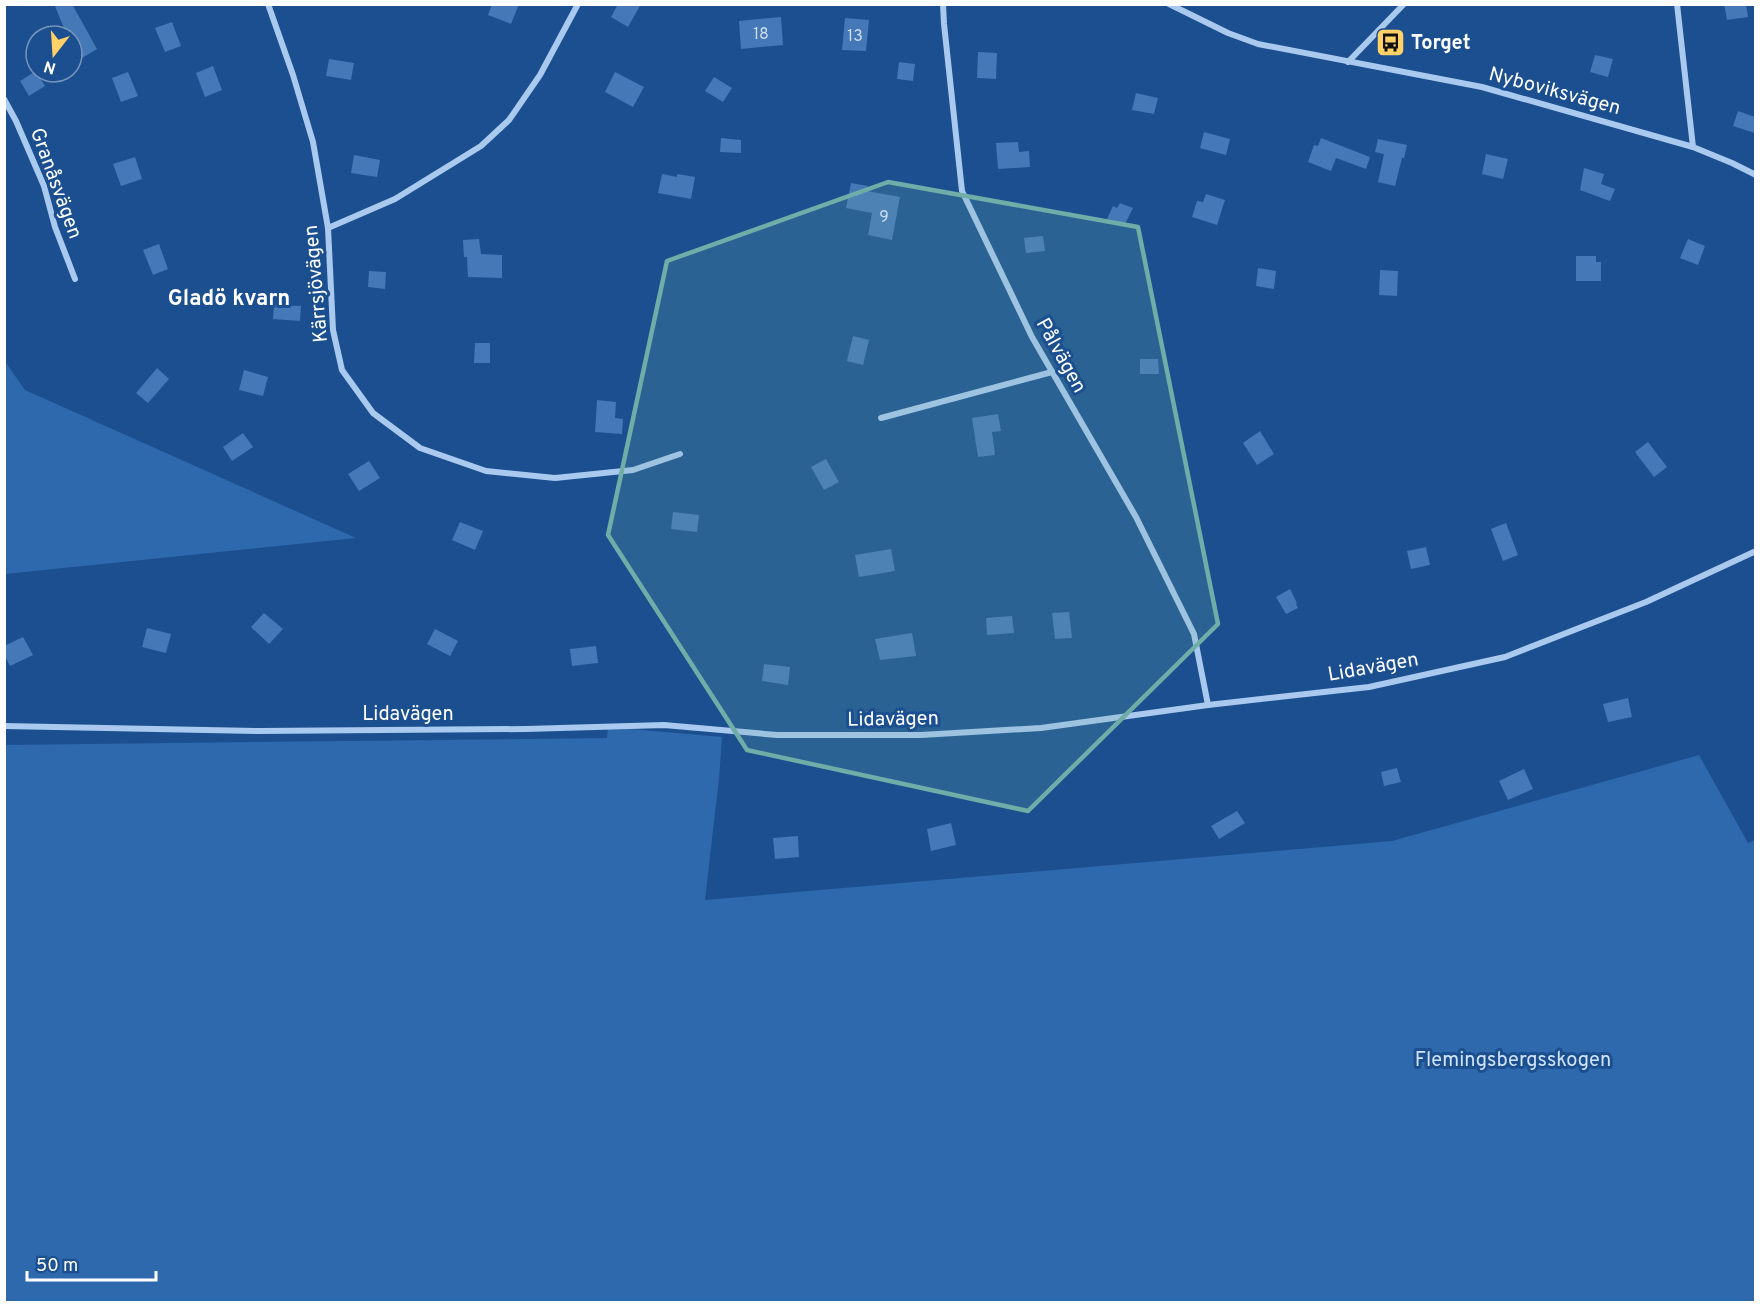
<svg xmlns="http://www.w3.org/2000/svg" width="1760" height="1307" font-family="Overpass,sans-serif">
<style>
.green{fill:#2e69ad}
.building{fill:#4478b7}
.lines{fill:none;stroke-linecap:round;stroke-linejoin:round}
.street{stroke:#a9c9ee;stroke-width:6}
.marked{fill:#6fada8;fill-opacity:0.2;stroke:#6fada8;stroke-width:4.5;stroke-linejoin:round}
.labels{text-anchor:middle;stroke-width:6;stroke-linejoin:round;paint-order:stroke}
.number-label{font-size:16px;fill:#d0dded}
.poi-label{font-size:20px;font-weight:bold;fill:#fff;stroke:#1b4f8f;text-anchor:start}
.street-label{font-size:20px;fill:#fff;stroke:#1b4f8f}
.park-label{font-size:20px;fill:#cfe3fa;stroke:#1b4f8f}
.quarter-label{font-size:22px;font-weight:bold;fill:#fff;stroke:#1b4f8f}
</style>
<rect width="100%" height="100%" fill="#1b4f8f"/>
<!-- green -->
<g class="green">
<polygon points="4,360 25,390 356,538 5,574"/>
<polygon points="608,727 722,737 719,779 705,900 1392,841 1699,755 1748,843 1755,840 1755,1302 5,1302 4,745 607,738"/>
</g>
<!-- building -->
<g class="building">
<polygon points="54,4 72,4 97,49 82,58 72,40 72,36 70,36 68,32 66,33"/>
<polygon points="492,4 519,4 511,24 488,15"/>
<polygon points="618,4 641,4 628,27 611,17"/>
<polygon points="1724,4 1746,4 1748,17 1727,20"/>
<polygon points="781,17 783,45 741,49 739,21"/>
<polygon points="845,18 869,20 866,51 842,50"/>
<polygon points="172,22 181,46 165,52 155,28"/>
<polygon points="978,52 997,53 996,79 977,78"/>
<polygon points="1595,55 1613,59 1608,77 1590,72"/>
<polygon points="329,59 354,63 351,80 326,76"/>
<polygon points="899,62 915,64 913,81 897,79"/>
<polygon points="213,66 222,90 205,97 196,73"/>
<polygon points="36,71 45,86 29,96 20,81"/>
<polygon points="128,72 138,96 121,102 112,78"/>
<polygon points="615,72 644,87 633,107 605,92"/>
<polygon points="714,77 732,88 723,102 705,91"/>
<polygon points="1136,93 1158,98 1154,114 1132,110"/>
<polygon points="1738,111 1755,117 1755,133 1733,126"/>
<polygon points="1204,132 1230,139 1226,155 1200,148"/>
<polygon points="721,138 741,140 741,153 720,152"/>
<polygon points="1321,138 1370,157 1366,169 1336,158 1331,171 1308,162 1314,145 1318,146"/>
<polygon points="1378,139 1407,145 1404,158 1402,158 1395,186 1378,182 1384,154 1375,152"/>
<polygon points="1018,142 1019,152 1029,151 1030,167 998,169 996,143"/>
<polygon points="1486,154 1508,159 1503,179 1482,174"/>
<polygon points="354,155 380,160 377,177 351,173"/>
<polygon points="135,157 142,179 121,186 113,164"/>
<polygon points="1584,168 1604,174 1601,184 1615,189 1610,201 1580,190"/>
<polygon points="662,174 677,177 677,174 695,177 691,199 658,193"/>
<polygon points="851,183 868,186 867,191 900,197 892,240 868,235 872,213 846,208"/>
<polygon points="1206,194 1225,200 1217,225 1192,217 1197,201 1203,202"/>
<polygon points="1120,203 1133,208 1124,226 1107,219 1113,206 1117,208"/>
<polygon points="1043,236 1045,251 1026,253 1024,238"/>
<polygon points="479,239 481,254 502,255 502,278 468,277 467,257 464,257 463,240"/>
<polygon points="1688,239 1705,246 1698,265 1680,258"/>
<polygon points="159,244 168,269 153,275 143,250"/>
<polygon points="1576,256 1596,256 1596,262 1601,262 1601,281 1576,281"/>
<polygon points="1258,268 1276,271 1274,289 1256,286"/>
<polygon points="1380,270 1398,271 1397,296 1379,295"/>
<polygon points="369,271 386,272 385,289 368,287"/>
<polygon points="274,305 301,306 300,321 273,319"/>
<polygon points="853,336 869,340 863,365 847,361"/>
<polygon points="475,343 490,343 490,363 474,363"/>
<polygon points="1140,359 1158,359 1159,374 1140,374"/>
<polygon points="157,368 169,379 148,403 136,393"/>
<polygon points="244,370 268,377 263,396 239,390"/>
<polygon points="597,400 616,402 615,418 623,419 622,434 595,432"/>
<polygon points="998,414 1001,431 992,432 995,455 978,457 972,418"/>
<polygon points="1260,431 1274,454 1257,465 1243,443"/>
<polygon points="243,433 253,447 232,461 223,447"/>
<polygon points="1648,442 1667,467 1654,477 1635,452"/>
<polygon points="826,459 839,482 824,490 811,467"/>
<polygon points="369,461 380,478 359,491 348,474"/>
<polygon points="673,512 699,515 697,532 671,529"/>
<polygon points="460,522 483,531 475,550 452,540"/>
<polygon points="1506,523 1518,555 1503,561 1491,529"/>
<polygon points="1426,547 1430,565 1411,569 1407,551"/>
<polygon points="891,549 895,571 859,577 855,555"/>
<polygon points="1290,589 1297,603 1296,604 1298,608 1286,614 1276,597"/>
<polygon points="1069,612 1072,638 1055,639 1052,613"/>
<polygon points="264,613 283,629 269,644 251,627"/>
<polygon points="1012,616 1014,633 987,635 986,618"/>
<polygon points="147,628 171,634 166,653 142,647"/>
<polygon points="435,629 458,641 450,656 427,644"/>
<polygon points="912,633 916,656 880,660 875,639"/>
<polygon points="23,637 33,655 10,666 4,654 4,646"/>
<polygon points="596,646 598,663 572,666 570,649"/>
<polygon points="764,664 790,667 788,685 762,681"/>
<polygon points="1628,698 1632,717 1608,722 1603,704"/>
<polygon points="1397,768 1401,782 1384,786 1381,772"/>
<polygon points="1524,769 1533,789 1508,800 1499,781"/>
<polygon points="1237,811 1245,823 1219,839 1211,826"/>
<polygon points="951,823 956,845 931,851 927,829"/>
<polygon points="798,836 799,857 775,859 773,838"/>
</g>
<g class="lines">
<!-- street -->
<g class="street">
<polyline points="268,4 293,75 313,142 328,228 333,330 342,370 373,413 420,448 486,471 555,478 633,470 680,454"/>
<polyline points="943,4 944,24 962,191 1032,337 1136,517 1194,634 1208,705"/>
<polyline points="1169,4 1228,33 1258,44 1482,87 1693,147 1732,163 1756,175"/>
<polyline points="1677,4 1693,147"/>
<polyline points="1348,62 1404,4"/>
<polyline points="4,99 16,121 44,186 55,227 75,279"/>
<polyline points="328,228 395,199 481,146 509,120 540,75 578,4"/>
<polyline points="881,418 1052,372"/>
<polyline points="4,726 258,731 526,729 664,725 777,735 921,735 1041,728 1208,705 1369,687 1505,657 1646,602 1756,551"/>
</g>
</g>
<!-- marked area -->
<path class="marked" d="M888,182L1138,227L1218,624L1028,811L747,750L608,535L667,261Z"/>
<!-- icons -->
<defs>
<symbol id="bus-square" viewBox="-11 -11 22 22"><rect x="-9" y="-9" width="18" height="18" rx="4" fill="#ffd166" stroke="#1b4f8f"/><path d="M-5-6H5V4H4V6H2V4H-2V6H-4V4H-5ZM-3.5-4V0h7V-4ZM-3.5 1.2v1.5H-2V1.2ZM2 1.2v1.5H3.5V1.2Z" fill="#111"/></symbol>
</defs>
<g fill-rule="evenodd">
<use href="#bus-square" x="1374" y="26" width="33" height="33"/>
</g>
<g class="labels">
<!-- number labels -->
<g class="number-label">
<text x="761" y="39">18</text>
<text x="855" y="41">13</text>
<text x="884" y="222">9</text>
</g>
<!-- poi labels -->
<g class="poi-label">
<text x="1411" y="49">Torget</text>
</g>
<!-- street labels -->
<g class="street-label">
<text transform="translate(1555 90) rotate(15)" y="7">Nyboviksvägen</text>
<text transform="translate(57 183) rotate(70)" y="7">Granåsvägen</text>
<text transform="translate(315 284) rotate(-95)" y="7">Kärrsjövägen</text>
<text transform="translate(1062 355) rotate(61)" y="7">Pålvägen</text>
<text transform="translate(1373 666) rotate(-10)" y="7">Lidavägen</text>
<text x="408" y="720">Lidavägen</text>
<text transform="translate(893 718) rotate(-1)" y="7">Lidavägen</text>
</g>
<!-- park labels -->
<g class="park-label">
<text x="1513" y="1066">Flemingsbergsskogen</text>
</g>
<!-- quarter labels -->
<g class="quarter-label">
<text x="229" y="305">Gladö kvarn</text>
</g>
</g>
<!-- border -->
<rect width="1760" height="1307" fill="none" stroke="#ffffff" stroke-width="12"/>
<!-- north arrow -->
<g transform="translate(54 54) rotate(197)"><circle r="28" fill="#1b4f8f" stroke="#7695bc" stroke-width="1.5"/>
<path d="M0-4.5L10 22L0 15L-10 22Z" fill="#ffd166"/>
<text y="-9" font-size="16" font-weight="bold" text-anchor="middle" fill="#ffffff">N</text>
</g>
<!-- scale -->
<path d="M27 1271v9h129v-9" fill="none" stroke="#ffffff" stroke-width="3"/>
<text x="36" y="1271" font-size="18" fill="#ffffff" stroke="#1b4f8f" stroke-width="4.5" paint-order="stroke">50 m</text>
</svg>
